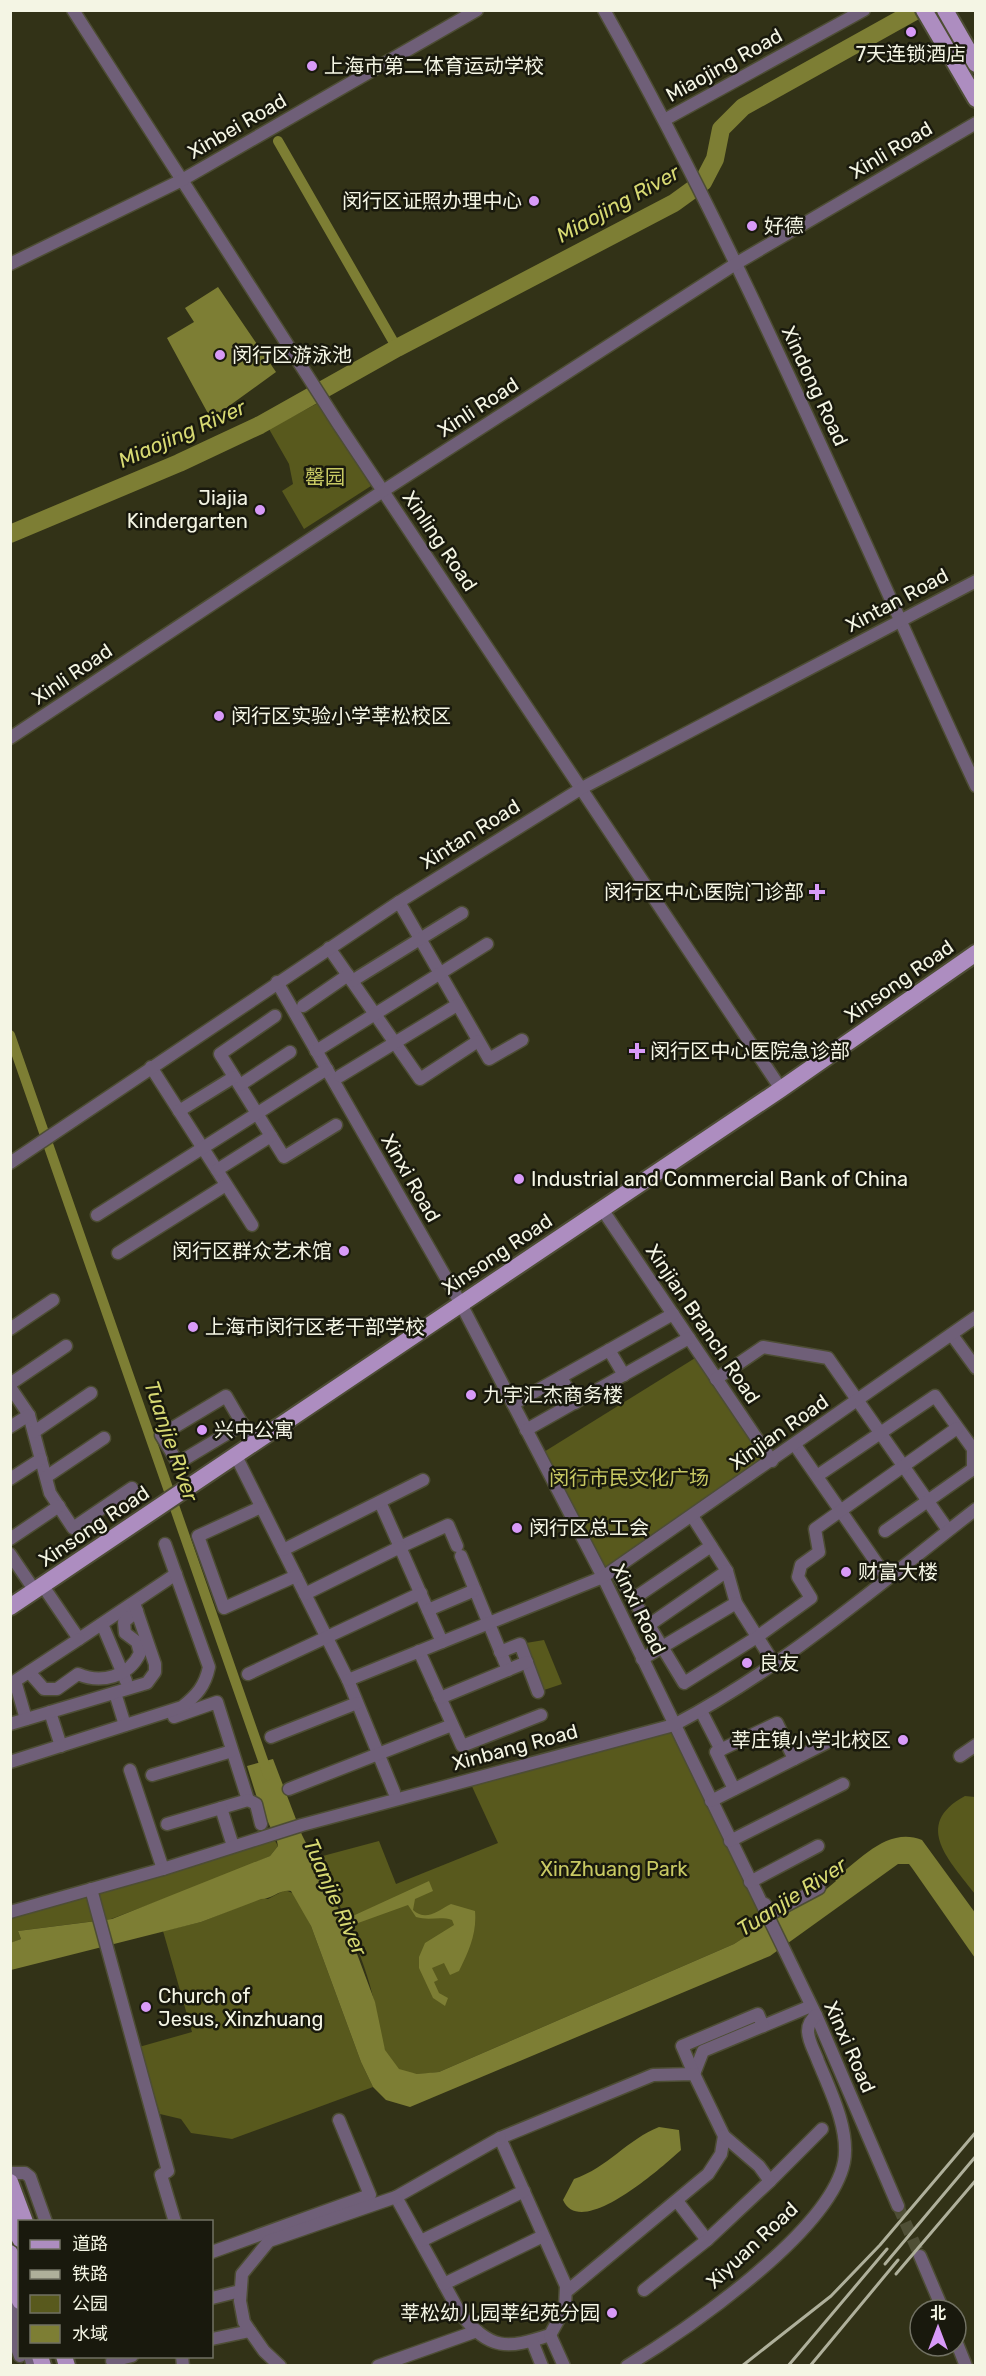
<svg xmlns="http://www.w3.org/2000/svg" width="986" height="2376" font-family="Rubik,'Noto Sans SC',sans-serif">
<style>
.green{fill:#58591d}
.water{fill:#7d7e34}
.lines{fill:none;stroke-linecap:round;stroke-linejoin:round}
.canal{stroke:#7d7e34;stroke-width:10}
.river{stroke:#7d7e34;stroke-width:18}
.minor-tunnel{stroke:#4f4f36;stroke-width:12;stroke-dasharray:12 6;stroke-linecap:butt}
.minor-casing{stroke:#4d4d34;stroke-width:15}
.major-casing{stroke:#4d4d34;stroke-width:20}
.minor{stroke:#6f5f78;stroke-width:12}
.major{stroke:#ad8dc0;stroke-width:16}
.rail{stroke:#afb09b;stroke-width:3}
.poi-dot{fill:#d89af8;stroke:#19190d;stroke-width:2}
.labels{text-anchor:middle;stroke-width:5;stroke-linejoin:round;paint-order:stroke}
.poi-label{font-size:20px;fill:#f4f5e4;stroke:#19190d;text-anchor:start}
.street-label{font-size:20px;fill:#f4f5e4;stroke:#19190d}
.park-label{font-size:20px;fill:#c8c963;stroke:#19190d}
.water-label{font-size:21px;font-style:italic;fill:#d7d972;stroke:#19190d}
</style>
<rect width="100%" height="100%" fill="#323217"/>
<!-- green -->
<g class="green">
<polygon points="318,403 371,486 304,529 282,491 293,484 289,464 269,429"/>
<polygon points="700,1355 772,1461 603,1577 539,1455"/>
<polygon points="544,1640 562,1684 538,1692 520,1644"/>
<path d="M674,1725L769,1922L734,1944L439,2072C427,2073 409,2077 398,2069C380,2056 380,2025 375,2005C364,1954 338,1905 319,1857L379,1841L396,1884L498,1843L469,1780Z"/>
<path d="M965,1796L975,1797V1894C951,1862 911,1825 965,1796Z"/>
<polygon points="271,1834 278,1846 270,1856 235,1872 111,1919 18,1931 21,1939 11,1943 11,1912"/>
<polygon points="285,1890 295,1894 311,1926 361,2062 373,2087 232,2139 191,2133 181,2119 160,2114 139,2047 192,2032 163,1931 201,1922 261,1898 268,1899"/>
</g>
<!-- water -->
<g class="water">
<polygon points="218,287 276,372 211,419 167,338 194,322 185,308"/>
<path d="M273,1759L302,1835L344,1920L429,1881L433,1891L415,1899L413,1910C426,1922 437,1911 451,1904L475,1911C477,1933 469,1951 459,1971L450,1975L444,1963L432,1968L438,1980L434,1982L439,1993L448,1998L445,2006L433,1998L419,1968V1957L425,1943L454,1925L452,1920C440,1916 429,1921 416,1917L408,1905L347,1927L375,2002L385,2050L399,2069L417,2074L439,2072L734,1944L807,1897H817L836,1881L834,1879C860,1860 888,1826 922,1840L976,1914L975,1958L912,1868L909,1864H898L770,1956L410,2107L386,2100L373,2087L361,2062L311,1926L291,1891C280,1889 272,1899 261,1899L201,1922L11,1970L10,1943L21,1939L18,1931L112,1919L270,1856L278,1846L277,1841L258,1801L247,1766Z"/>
<path d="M659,2127L679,2130L681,2150C661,2168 581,2240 563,2200L574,2179C607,2168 628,2139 659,2127Z"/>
</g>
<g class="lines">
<!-- canal -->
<g class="canal">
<polyline points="278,141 397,348"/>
<polyline points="10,1035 268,1775"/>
</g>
<!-- river -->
<polyline class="river" points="10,534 179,463 260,425 397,348 674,203 703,182 715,159 721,129 743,107 917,10"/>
<!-- minor-tunnel -->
<polyline class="minor-tunnel" points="898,2206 920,2256"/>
<defs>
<g id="minor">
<polyline points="73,10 339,425 781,1089"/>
<path d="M604,10C745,260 855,526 976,786"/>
<polyline points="666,119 864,10"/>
<polyline points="10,264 182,180 477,10"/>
<polyline points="10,738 383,491 737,263 976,123"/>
<polyline points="399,902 489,1059 522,1040"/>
<polyline points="329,948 420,1079 478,1041"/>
<polyline points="352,981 462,913"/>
<polyline points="277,982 461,1304 603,1577 816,2015 898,2206"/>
<polyline points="303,1006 348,975"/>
<polyline points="275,1016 220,1054 284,1157 336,1125"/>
<polyline points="316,1051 487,944"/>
<polyline points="151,1067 252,1225"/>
<polyline points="340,1076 457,1005"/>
<polyline points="240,1085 290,1052"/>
<polyline points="179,1111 234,1077"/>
<polyline points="10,1163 399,902 582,788 976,581"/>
<polyline points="217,1170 271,1136"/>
<polyline points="602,1209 772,1461"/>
<polyline points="97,1215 327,1069"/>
<polyline points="118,1253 226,1185"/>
<polyline points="10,1329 53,1300"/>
<polyline points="952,1335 976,1368"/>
<polyline points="609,1350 624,1375"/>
<polyline points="561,1377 575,1403"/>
<polyline points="716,1379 763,1347 828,1358 948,1530"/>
<polyline points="10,1384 66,1346"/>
<polyline points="10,1387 29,1415 50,1493 73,1528 132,1488"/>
<polyline points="513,1404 673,1314"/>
<polyline points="243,1424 178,1463 161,1435 226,1396 254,1444"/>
<polyline points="10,1427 29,1415"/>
<polyline points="526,1430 689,1338"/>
<polyline points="34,1432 91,1393"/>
<polyline points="795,1445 887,1578"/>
<polyline points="236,1456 348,1680 394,1792"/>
<polyline points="817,1476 935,1396 973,1449 973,1469 885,1531"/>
<polyline points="46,1477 104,1438"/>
<polyline points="10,1479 41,1459"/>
<polyline points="380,1502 400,1547 448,1525 457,1546"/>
<polyline points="261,1507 198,1536 224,1608 296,1576"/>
<polyline points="692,1516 727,1571 736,1603 775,1665"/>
<polyline points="10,1539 59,1506"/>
<polyline points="283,1550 423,1480"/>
<polyline points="10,1554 35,1591"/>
<polyline points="461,1556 508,1670"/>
<polyline points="615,1569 684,1683 757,1637 811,1598 798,1577 801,1565 819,1552 815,1529 957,1428"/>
<polyline points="43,1586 79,1639 176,1574"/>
<polyline points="305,1594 400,1547 442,1642"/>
<polyline points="633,1599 711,1546"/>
<polyline points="428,1610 475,1590"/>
<polyline points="102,1624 126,1681"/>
<polyline points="649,1625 727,1571"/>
<polyline points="419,1651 462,1746 541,1715"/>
<polyline points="500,1652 520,1644 538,1692"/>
<polyline points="642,1659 736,1603"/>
<path d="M29,1672L44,1689H57L78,1674C101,1684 129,1677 140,1653L137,1642L125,1633L124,1622L137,1611"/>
<polyline points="248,1674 421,1593"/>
<polyline points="348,1680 603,1577 976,1317"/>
<polyline points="115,1693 125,1725"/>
<polyline points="440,1698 527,1662"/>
<polyline points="701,1711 721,1750"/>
<polyline points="50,1712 61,1746"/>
<polyline points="174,1717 217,1702 248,1800 221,1808"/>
<polyline points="26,1719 15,1681 79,1639"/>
<polyline points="10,1724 147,1683 155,1672 155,1664 134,1603"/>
<polyline points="271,1737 357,1703"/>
<polyline points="960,1756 976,1745"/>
<path d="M10,1762L182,1707C197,1695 205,1686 209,1667L165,1544"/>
<polyline points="130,1770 163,1869"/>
<polyline points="152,1775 232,1751"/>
<polyline points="289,1789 452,1725"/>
<polyline points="734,1789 716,1752 777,1723 794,1759"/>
<polyline points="248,1800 256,1804 261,1824"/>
<polyline points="711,1801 826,1743"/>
<polyline points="167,1824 221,1808 233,1846"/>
<polyline points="730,1841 843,1784"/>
<polyline points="750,1882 818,1846"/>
<polyline points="91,1889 168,2171 161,2175 175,2222"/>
<polyline points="765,1904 770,1914 819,1888"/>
<path d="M10,1912L163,1869L302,1825L674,1725C784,1667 878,1585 976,1509"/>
<polyline points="694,2074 703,2051 811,2006"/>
<polyline points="694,2074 682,2046 758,2014 763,2026"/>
<polyline points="10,2173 25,2173 30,2177 46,2222"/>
<polyline points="770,2181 822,2129"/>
<path d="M396,2197L460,2313C490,2351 507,2349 550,2335L565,2308L566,2286L500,2138L653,2075L694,2074L724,2136L721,2154L708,2174L566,2292"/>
<polyline points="677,2201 707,2240"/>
<polyline points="421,2241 524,2191"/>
<polyline points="212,2252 370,2195 339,2120"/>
<polyline points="920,2256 943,2310"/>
<polyline points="444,2284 543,2236"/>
<polyline points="644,2290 707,2240 770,2181 759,2166 724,2136"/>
<polyline points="212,2298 240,2291"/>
<polyline points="10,2305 20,2329"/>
<polyline points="10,2330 20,2356"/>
<polyline points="550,2335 564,2366"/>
<polyline points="212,2339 250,2331"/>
<polyline points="532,2341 542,2366"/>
<polyline points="956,2341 966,2366"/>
<polyline points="30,2356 33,2366"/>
<polyline points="182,2356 183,2366"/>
<polyline points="112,2361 132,2356"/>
<polyline points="280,2366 264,2351 250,2331 244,2322 240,2301 242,2274 269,2241 396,2197 500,2138"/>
<polyline points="378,2366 477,2331"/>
<path d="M627,2366C686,2330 830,2232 844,2162C850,2130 830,2090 818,2061C815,2052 808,2041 808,2031C808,2024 811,2020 816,2015"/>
</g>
<g id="major">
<polyline points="924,10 976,99"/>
<polyline points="945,10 976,64"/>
<polyline points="10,1607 781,1089 976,953"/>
<polyline points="10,2182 25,2222"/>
<polyline points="10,2215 20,2239"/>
<polyline points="10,2253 20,2278"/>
<polyline points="10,2277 20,2301"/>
<polyline points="40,2356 43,2366"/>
<polyline points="64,2356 67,2366"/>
</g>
</defs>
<!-- minor casing -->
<use href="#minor" class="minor-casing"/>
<!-- major casing -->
<use href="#major" class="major-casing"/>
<!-- minor -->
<use href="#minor" class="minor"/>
<!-- major -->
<use href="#major" class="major"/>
<!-- rail -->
<g class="rail">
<polyline points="885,2264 976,2156"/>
<polyline points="896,2274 976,2180"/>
<polyline points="742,2366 831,2296 880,2245 976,2132"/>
<polyline points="788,2366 887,2249"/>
<polyline points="810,2366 898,2260"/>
</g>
</g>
<!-- markers -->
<g class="poi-dot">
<circle cx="911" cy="32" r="6"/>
<circle cx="312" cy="66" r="6"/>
<circle cx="534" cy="201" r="6"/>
<circle cx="752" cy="226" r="6"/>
<circle cx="220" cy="355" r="6"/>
<circle cx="260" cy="510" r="6"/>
<circle cx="219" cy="716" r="6"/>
<path d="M814 883h6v6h6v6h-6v6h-6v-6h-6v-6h6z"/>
<path d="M634 1042h6v6h6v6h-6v6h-6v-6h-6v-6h6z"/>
<circle cx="519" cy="1179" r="6"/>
<circle cx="344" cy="1251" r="6"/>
<circle cx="193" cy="1327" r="6"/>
<circle cx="471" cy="1395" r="6"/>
<circle cx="202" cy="1430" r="6"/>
<circle cx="517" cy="1528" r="6"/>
<circle cx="846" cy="1572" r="6"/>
<circle cx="747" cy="1663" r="6"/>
<circle cx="903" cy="1740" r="6"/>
<circle cx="146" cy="2007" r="6"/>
<circle cx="612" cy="2313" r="6"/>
</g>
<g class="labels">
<!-- poi labels -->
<g class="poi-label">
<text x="911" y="61" text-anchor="middle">7天连锁酒店</text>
<text x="324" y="73">上海市第二体育运动学校</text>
<text x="522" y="208" text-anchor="end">闵行区证照办理中心</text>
<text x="764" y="233">好德</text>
<text x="232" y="362">闵行区游泳池</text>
<text x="248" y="505" text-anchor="end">Jiajia<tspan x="248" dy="23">Kindergarten</tspan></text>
<text x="231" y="723">闵行区实验小学莘松校区</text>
<text x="804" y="899" text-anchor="end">闵行区中心医院门诊部</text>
<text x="650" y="1058">闵行区中心医院急诊部</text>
<text x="531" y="1186">Industrial and Commercial Bank of China</text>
<text x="332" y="1258" text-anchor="end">闵行区群众艺术馆</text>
<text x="205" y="1334">上海市闵行区老干部学校</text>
<text x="483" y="1402">九宇汇杰商务楼</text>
<text x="214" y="1437">兴中公寓</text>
<text x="529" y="1535">闵行区总工会</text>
<text x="858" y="1579">财富大楼</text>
<text x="759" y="1670">良友</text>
<text x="891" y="1747" text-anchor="end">莘庄镇小学北校区</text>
<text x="158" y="2003">Church of<tspan x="158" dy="23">Jesus, Xinzhuang</tspan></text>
<text x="600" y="2320" text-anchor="end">莘松幼儿园莘纪苑分园</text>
</g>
<!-- street labels -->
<g class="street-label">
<text transform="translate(724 65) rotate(-29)" y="7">Miaojing Road</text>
<text transform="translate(237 126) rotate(-30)" y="7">Xinbei Road</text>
<text transform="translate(891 150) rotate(-31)" y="7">Xinli Road</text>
<text transform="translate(815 386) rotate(65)" y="7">Xindong Road</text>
<text transform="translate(478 407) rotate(-33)" y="7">Xinli Road</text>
<text transform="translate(440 541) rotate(56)" y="7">Xinling Road</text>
<text transform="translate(897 600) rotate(-28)" y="7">Xintan Road</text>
<text transform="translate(72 674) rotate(-34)" y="7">Xinli Road</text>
<text transform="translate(470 834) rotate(-32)" y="7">Xintan Road</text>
<text transform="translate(899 981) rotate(-35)" y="7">Xinsong Road</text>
<text transform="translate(411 1178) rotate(60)" y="7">Xinxi Road</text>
<text transform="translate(497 1254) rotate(-34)" y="7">Xinsong Road</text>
<text transform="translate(703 1324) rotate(56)" y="7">Xinjian Branch Road</text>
<text transform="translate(779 1432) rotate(-35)" y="7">Xinjian Road</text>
<text transform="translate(94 1526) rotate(-34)" y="7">Xinsong Road</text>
<text transform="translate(639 1609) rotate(64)" y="7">Xinxi Road</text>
<text transform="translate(515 1747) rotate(-15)" y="7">Xinbang Road</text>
<text transform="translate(850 2047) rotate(66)" y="7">Xinxi Road</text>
<text transform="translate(752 2245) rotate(-43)" y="7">Xiyuan Road</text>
</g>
<!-- park labels -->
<g class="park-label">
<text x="325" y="484">罄园</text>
<text x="629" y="1485">闵行市民文化广场</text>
<text x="614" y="1876">XinZhuang Park</text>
</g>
<!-- water labels -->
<g class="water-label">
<text transform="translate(618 204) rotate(-29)" y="7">Miaojing River</text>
<text transform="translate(182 434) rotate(-24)" y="7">Miaojing River</text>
<text transform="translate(171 1441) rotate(71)" y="7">Tuanjie River</text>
<text transform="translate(335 1897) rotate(66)" y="7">Tuanjie River</text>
<text transform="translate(792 1897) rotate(-33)" y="7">Tuanjie River</text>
</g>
</g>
<!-- border -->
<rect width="986" height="2376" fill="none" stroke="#f4f5e4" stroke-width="24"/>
<!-- legend -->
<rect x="18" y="2220" width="195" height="138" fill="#19190d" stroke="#717163" stroke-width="1.5"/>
<rect x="30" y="2240" width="30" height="9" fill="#ad8dc0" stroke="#717163" stroke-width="1.5"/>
<text x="72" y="2250" font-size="18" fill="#f4f5e4">道路</text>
<rect x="30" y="2270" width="30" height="9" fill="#afb09b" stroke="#717163" stroke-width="1.5"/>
<text x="72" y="2280" font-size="18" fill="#f4f5e4">铁路</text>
<rect x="30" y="2295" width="30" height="18" fill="#58591d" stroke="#717163" stroke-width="1.5"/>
<text x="72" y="2310" font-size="18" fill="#f4f5e4">公园</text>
<rect x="30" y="2325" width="30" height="18" fill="#7d7e34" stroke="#717163" stroke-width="1.5"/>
<text x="72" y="2340" font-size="18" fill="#f4f5e4">水域</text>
<!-- north arrow -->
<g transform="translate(938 2328)"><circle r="28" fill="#19190d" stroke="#717163" stroke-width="1.5"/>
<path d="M0-4.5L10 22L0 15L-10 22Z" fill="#d89af8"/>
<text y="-9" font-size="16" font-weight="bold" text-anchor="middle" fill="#f4f5e4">北</text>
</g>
</svg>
